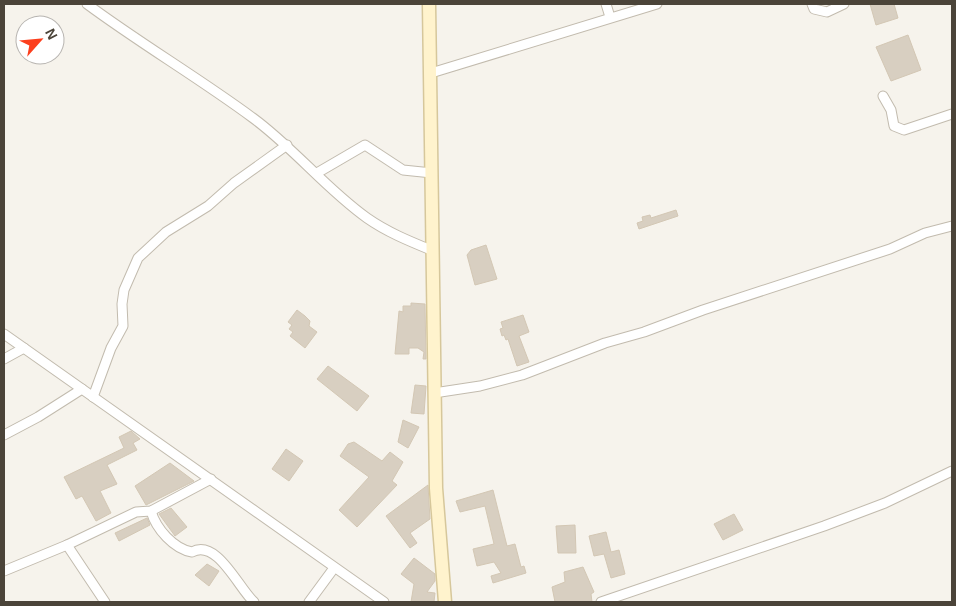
<svg xmlns="http://www.w3.org/2000/svg" width="956" height="606" font-family="Arial,sans-serif">
<style>
.building{fill:#d8cfc1;stroke:#d3c7b4}
.lines{fill:none;stroke-linecap:round;stroke-linejoin:round}
.street-casing{stroke:#c2bbae;stroke-width:11}
.secondary-casing{stroke:#d6c79b;stroke-width:15}
.street{stroke:#fff;stroke-width:9}
.secondary{stroke:#fff3cd;stroke-width:12}
</style>
<rect width="100%" height="100%" fill="#f6f3ec"/>
<!-- building -->
<g class="building">
<polygon points="870,4 894,4 898,18 876,25"/>
<polygon points="908,35 921,70 891,81 876,47"/>
<polygon points="676,210 678,216 639,229 637,223 643,221 642,217 650,215 651,218"/>
<polygon points="486,245 497,279 475,285 467,255 471,250"/>
<polygon points="411,303 425,304 426,359 423,359 424,352 418,348 409,348 409,354 395,354 399,311 403,312 403,306 411,306"/>
<polygon points="297,310 305,316 310,321 309,326 317,332 305,348 290,336 293,332 289,329 292,325 288,322"/>
<polygon points="523,315 529,332 519,336 529,362 517,366 508,339 506,340 504,335 502,336 500,329 503,328 501,322"/>
<polygon points="328,366 369,396 357,411 317,379"/>
<polygon points="415,385 426,386 424,414 411,413"/>
<polygon points="403,420 419,427 408,448 398,442"/>
<polygon points="131,431 140,439 133,443 137,450 107,465 117,484 100,491 111,513 96,521 82,496 76,499 64,477 124,448 119,437"/>
<polygon points="354,442 382,461 390,452 403,462 392,481 397,485 357,527 339,510 369,477 340,456 348,444"/>
<polygon points="286,449 303,461 289,481 272,469"/>
<polygon points="170,463 194,481 146,505 135,486"/>
<polygon points="428,485 430,519 410,533 417,543 410,548 386,516"/>
<polygon points="493,490 507,546 515,544 521,567 524,566 526,573 493,583 491,576 501,573 494,562 477,566 473,549 494,544 485,506 460,512 456,501"/>
<polygon points="171,508 187,527 175,536 159,514"/>
<polygon points="734,514 743,530 723,540 714,524"/>
<polygon points="147,518 150,525 119,541 115,533"/>
<polygon points="575,525 576,553 558,553 556,526"/>
<polygon points="606,532 611,552 619,550 625,574 611,578 604,554 594,556 589,536"/>
<polygon points="414,558 435,574 435,581 427,592 435,593 434,602 411,602 414,584 401,574"/>
<polygon points="207,564 219,571 209,586 195,575"/>
<polygon points="583,567 594,592 591,594 592,602 555,602 552,587 565,582 564,572"/>
</g>
<g class="lines">
<defs>
<g id="street">
<path d="M87,4C141,44 199,78 253,118C294,148 326,189 367,218C387,232 409,241 431,250"/>
<polyline points="606,4 610,17"/>
<polyline points="812,4 814,9 827,12 844,4"/>
<polyline points="431,73 657,4"/>
<polyline points="883,96 891,110 894,126 904,130 952,114"/>
<polyline points="317,173 365,145 403,170 432,173"/>
<polyline points="4,334 384,602"/>
<polyline points="4,359 24,348"/>
<polyline points="434,393 480,386 522,375 605,343 644,332 703,310 890,249 925,233 952,226"/>
<polyline points="93,397 111,348 123,326 122,304 124,290 138,258 166,232 208,206 234,183 287,145"/>
<polyline points="4,435 38,417 82,389"/>
<path d="M151,511C156,529 174,549 192,552C217,538 239,589 254,602"/>
<polyline points="67,545 105,602"/>
<polyline points="4,571 67,545 136,512 151,511 211,479"/>
<polyline points="309,602 334,568"/>
<polyline points="601,602 824,526 885,503 952,471"/>
</g>
<polyline id="secondary" points="429,4 436,488 445,602"/>
</defs>
<!-- street casing -->
<use href="#street" class="street-casing"/>
<!-- secondary casing -->
<use href="#secondary" class="secondary-casing"/>
<!-- street -->
<use href="#street" class="street"/>
<!-- secondary -->
<use href="#secondary" class="secondary"/>
</g>
<!-- border -->
<rect width="956" height="606" fill="none" stroke="#4b4439" stroke-width="10"/>
<!-- north arrow -->
<g transform="translate(40 40) rotate(63)"><circle r="24" fill="#ffffff" stroke="#b7b4b0"/>
<path d="M0-4L9 19L0 12L-9 19Z" fill="#fc3f1d"/>
<text y="-8" font-size="14" font-weight="bold" text-anchor="middle" fill="#4b4439">N</text>
</g>
</svg>
